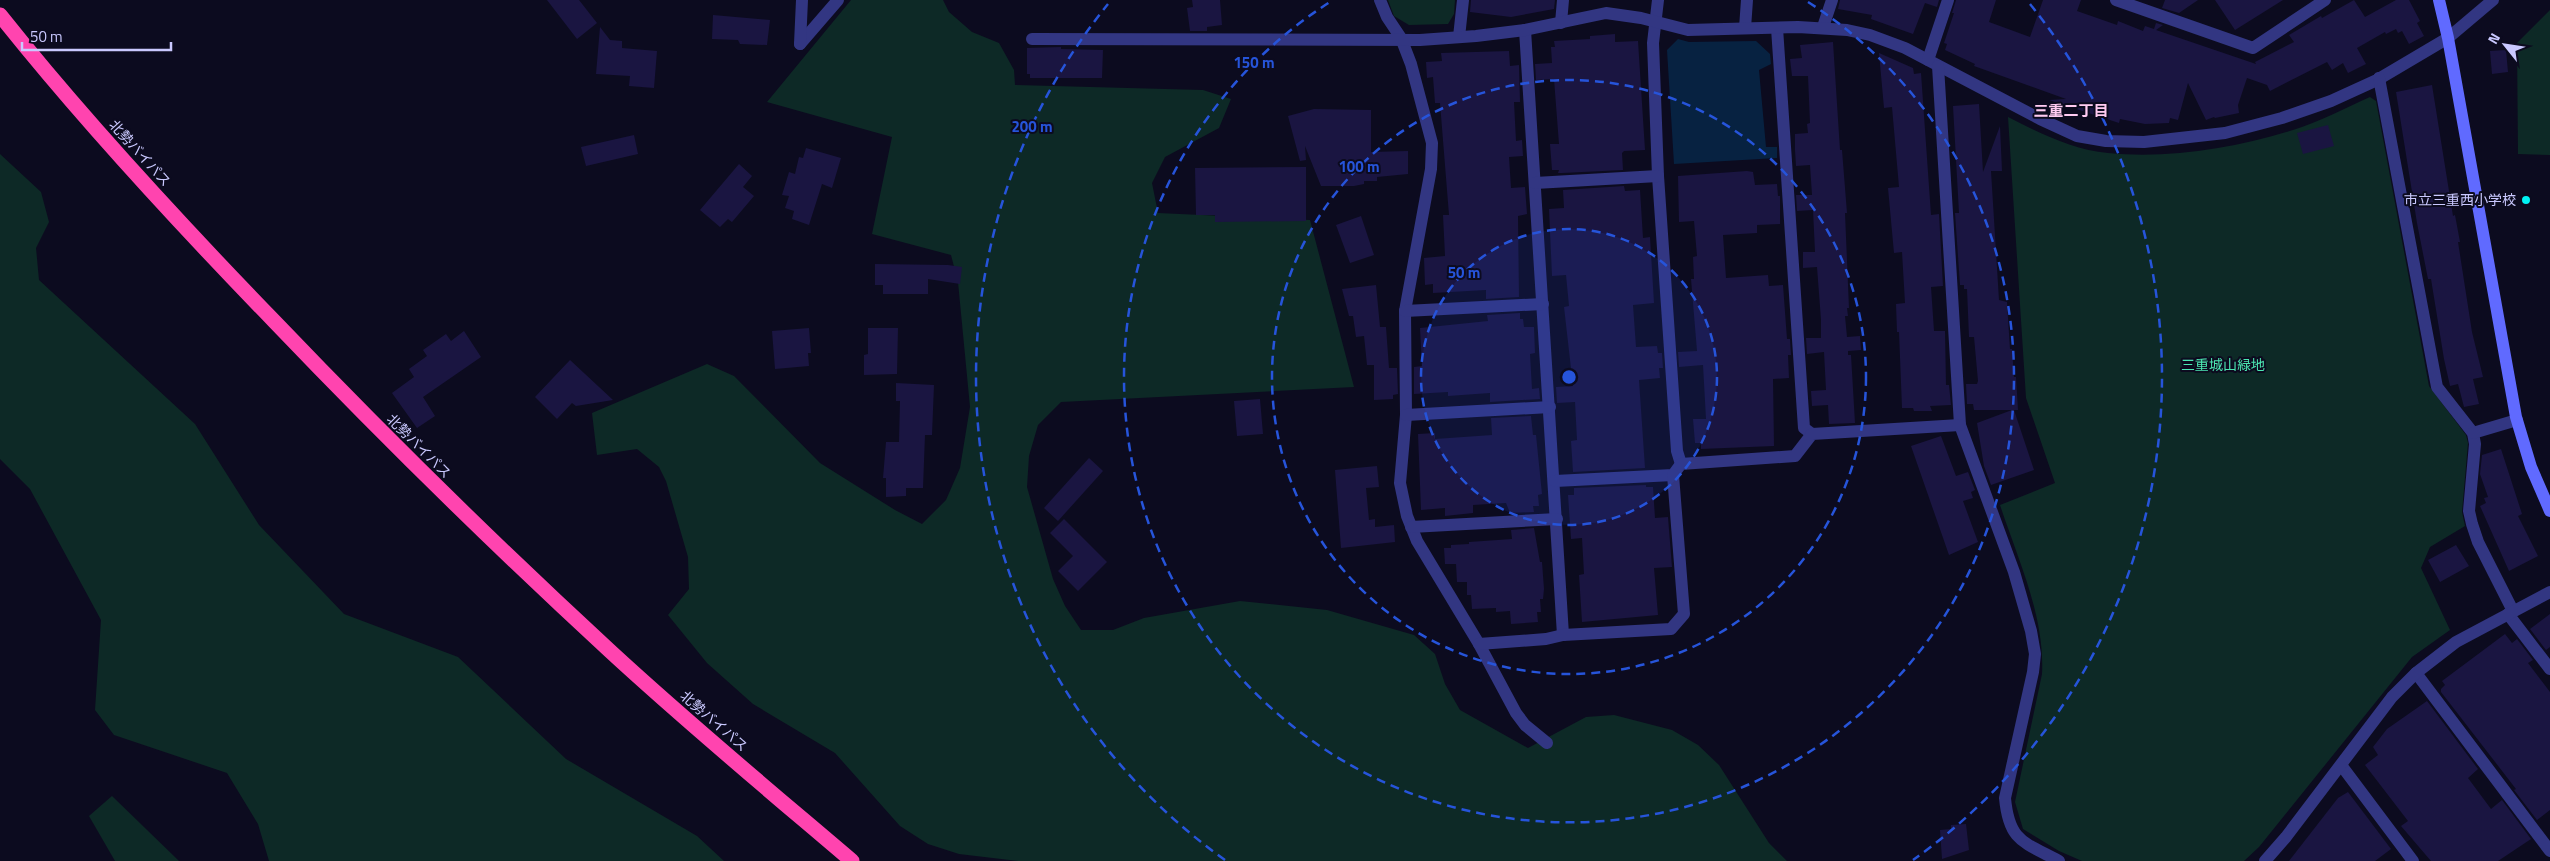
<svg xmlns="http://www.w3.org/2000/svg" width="2550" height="861" font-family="'Titillium Web','Noto Sans JP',sans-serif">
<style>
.green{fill:#0d2926}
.water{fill:#072241}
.building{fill:#1a1541}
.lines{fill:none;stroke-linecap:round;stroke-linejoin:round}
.street{stroke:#323682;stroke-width:12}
.secondary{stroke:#606aff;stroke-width:12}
.highway{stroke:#ff44af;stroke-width:15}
.ring{fill:none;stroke:#2654da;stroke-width:2.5;stroke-dasharray:9 6}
.poi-dot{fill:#00f2f4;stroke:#0c0b1f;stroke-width:2}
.labels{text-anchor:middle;stroke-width:4;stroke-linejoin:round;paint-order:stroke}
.street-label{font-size:14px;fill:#cac9ff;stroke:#0c0b1f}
.poi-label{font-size:14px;fill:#cac9ff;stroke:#0c0b1f;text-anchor:end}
.park-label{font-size:14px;fill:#4ce7b2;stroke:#0c0b1f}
.neighbourhood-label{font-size:15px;font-weight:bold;fill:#ffcbf1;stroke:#0c0b1f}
.centre{fill:#2654da;stroke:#0c0b1f;stroke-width:2.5}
.ring-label{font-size:15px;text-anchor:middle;font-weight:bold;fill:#2654da;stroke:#0c0b1f;stroke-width:4;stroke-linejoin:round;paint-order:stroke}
</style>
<rect width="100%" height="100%" fill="#0c0b1f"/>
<!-- green -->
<g class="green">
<polygon points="851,0 943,0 949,12 972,32 999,43 1014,70 1015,85 1203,90 1231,99 1219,128 1165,157 1152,183 1158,213 1310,220 1354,387 1061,402 1038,425 1029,456 1027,487 1053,579 1065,606 1081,630 1113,630 1144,618 1240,601 1327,610 1414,635 1435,654 1445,684 1460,710 1528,748 1586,717 1614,715 1672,730 1698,745 1719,765 1769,843 1787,861 1018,861 959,854 928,844 900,826 835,753 753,704 707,663 668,615 689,589 688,557 666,481 659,467 637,449 597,455 592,413 707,364 734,376 820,463 895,510 922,524 946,500 960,468 970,407 958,282 951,255 872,234 892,137 767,102"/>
<polygon points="1388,0 1455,0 1454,14 1448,24 1409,25 1394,16"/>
<polygon points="2550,10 2550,155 2518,154 2517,43"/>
<path d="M2370,97L2376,101L2429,386L2466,435L2468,443L2462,512L2465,526L2430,547L2421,568L2450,630L2412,657L2259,847L2244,861H2082L2059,851L2023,829L2015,802L2042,674C2045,616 2018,560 2000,505L2055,483L2026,398L2008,117C2039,133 2073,150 2108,153C2169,159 2235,148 2293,130C2319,122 2345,108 2370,97Z"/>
<polygon points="0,154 41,192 49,222 36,248 39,280 195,424 259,525 344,614 458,657 566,759 697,836 724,861 269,861 258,824 227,773 114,735 95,710 101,620 30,489 0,459"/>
<polygon points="112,796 179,861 115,861 89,816"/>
</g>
<!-- water -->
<polygon class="water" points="1678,39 1689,42 1756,41 1770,54 1771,64 1759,70 1766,147 1777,147 1777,158 1674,164 1667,50"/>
<!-- building -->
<g class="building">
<polygon points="547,0 579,0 597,23 577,39"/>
<polygon points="1192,0 1220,0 1222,25 1207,27 1207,31 1190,31 1187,8 1193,7"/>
<polygon points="1471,0 1555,0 1554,9 1511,17 1470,12"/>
<polygon points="1840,0 1939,0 1937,7 1925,3 1913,34 1871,19 1872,15 1838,9"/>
<polygon points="1956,0 1996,0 1989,22 2030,37 2043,0 2081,0 2077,11 2117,25 2118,21 2143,31 2145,26 2154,29 2156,23 2163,25 2156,30 2256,64 2255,62 2294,42 2289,35 2321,16 2322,18 2354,0 2365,17 2396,0 2409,0 2420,21 2417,23 2424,36 2409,44 2402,31 2398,33 2396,29 2386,34 2385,32 2357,48 2366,64 2348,73 2343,63 2332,70 2327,62 2270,91 2267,85 2247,78 2238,105 2239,113 2215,118 2214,117 2206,120 2188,83 2178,120 2170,118 2169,123 2145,124 2120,119 2119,123 2049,100 2066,99 1974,66 1975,64 1945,50 1947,44 1944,43 1954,13 1952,13"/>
<polygon points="2165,0 2198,0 2179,13 2162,8"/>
<polygon points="2215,0 2283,0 2235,30"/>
<polygon points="713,15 770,20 767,45 740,44 738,40 712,39"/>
<polygon points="600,27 610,40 622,41 622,48 657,51 654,88 629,86 630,76 596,74"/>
<polygon points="1615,34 1615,42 1638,41 1645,150 1624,151 1622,153 1623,170 1562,173 1558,173 1559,170 1552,170 1550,144 1559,144 1554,79 1536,80 1535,64 1552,63 1551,47 1555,47 1554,41 1590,39 1590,36"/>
<polygon points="1833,42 1840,150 1842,150 1847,213 1845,213 1849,308 1847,308 1848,316 1845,316 1847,337 1860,336 1861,350 1848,351 1848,355 1851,355 1855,423 1829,424 1828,405 1812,406 1811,391 1826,390 1824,352 1807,354 1806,338 1821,338 1821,320 1817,267 1803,268 1803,252 1815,252 1813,210 1797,211 1796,195 1812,195 1810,165 1796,166 1795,150 1795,134 1808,133 1807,124 1810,123 1808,76 1792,76 1790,59 1802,58 1800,45"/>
<polygon points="1061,47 1061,49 1103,50 1102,78 1030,78 1030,74 1027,74 1027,48"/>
<polygon points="2506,50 2508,72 2492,74 2490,51"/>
<polygon points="1509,51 1510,66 1519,65 1520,102 1514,102 1516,141 1522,140 1523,156 1509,157 1511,188 1525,187 1527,214 1518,216 1519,297 1486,299 1486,290 1433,293 1433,284 1425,285 1424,258 1445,256 1443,215 1449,215 1440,103 1435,103 1433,77 1427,78 1426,62 1442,61 1441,53"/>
<polygon points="1879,53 1913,68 1914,74 1921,73 1931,215 1939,214 1943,286 1931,287 1934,331 1945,331 1946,385 1949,385 1951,405 1930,406 1932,411 1914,411 1913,408 1902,408 1899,332 1897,332 1896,304 1905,303 1902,252 1894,253 1888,188 1899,187 1892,107 1884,108"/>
<polygon points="2432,85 2453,216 2455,215 2460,242 2458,242 2472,332 2483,377 2473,379 2479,404 2464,407 2458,384 2450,386 2444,359 2431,279 2428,279 2417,223 2396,92"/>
<polygon points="1979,104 1983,172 2000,126 2002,171 1991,171 1999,300 2007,302 2010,349 2012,349 2014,377 2016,377 2018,410 2014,410 2034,470 1991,485 1984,466 1977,423 2012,410 1974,410 1973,404 1967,404 1966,384 1977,384 1978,381 1974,337 1969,337 1967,289 1964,289 1964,285 1960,285 1955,213 1959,213 1953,106"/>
<polygon points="1314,109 1371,110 1371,152 1408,151 1408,174 1377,177 1377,181 1364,181 1364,184 1354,186 1321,186 1305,146 1306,160 1300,161 1288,116"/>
<polygon points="2328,125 2334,146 2303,154 2297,133"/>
<polygon points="634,135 638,154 586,166 581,147"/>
<polygon points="806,148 841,158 832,188 822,184 809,225 792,219 794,211 785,208 789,196 782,195 789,172 795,174 799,157 803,158"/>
<polygon points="739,164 752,176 743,187 754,196 732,222 728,219 720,227 700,210"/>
<polygon points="1306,167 1306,221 1215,222 1215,215 1196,215 1195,168"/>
<polygon points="1747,171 1753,172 1755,185 1777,184 1778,196 1780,196 1780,224 1757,225 1757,233 1723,235 1726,278 1768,275 1769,286 1783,285 1787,339 1790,339 1791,355 1788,355 1789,378 1773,379 1774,446 1701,449 1701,443 1695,443 1693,419 1706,419 1703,365 1679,367 1678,352 1697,351 1691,279 1694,279 1693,257 1697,256 1694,221 1679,222 1678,176"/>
<polygon points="1624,186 1625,191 1640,190 1643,238 1650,237 1654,303 1633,305 1636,347 1657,346 1658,353 1662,353 1663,368 1659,368 1660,378 1639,380 1645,468 1573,472 1571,441 1577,440 1575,402 1557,403 1556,387 1573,386 1564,307 1569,306 1566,275 1552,276 1549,209 1564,208 1563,190"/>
<polygon points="1361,216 1374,255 1350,263 1336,225"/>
<polygon points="875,264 948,265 962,267 960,284 928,279 928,294 883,294 883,285 875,285"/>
<polygon points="1376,285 1380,327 1386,327 1389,368 1397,368 1398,394 1393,395 1393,399 1374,400 1374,365 1367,365 1364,336 1356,337 1353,316 1349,316 1342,289"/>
<polygon points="1520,313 1520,319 1523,319 1524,327 1534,327 1535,353 1530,354 1532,389 1539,388 1540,399 1490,402 1490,393 1448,396 1448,392 1414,394 1414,367 1422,366 1420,328 1488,321 1487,315"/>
<polygon points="809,328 811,353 808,353 809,366 775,369 772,331"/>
<polygon points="868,328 898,328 897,374 864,375 864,355 868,354"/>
<polygon points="464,331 481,357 423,397 435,416 417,428 392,393 414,377 409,369 427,356 423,350 446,334 451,341"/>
<polygon points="570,360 613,400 576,406 572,403 557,419 535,397"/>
<polygon points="896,383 934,385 932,435 925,435 923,488 906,488 906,496 886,497 886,478 883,478 886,442 899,442 900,401 896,401"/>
<polygon points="1260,399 1263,434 1237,436 1234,401"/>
<polygon points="1531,416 1533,435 1536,435 1542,494 1538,495 1539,506 1533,506 1534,512 1510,513 1506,503 1473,505 1473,513 1445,516 1445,508 1421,510 1418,434 1435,433 1435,439 1492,435 1491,418"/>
<polygon points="1941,436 1956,476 1968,472 1975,490 1971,492 1973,498 1963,501 1978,542 1949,555 1911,446"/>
<polygon points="2501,449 2522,514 2518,516 2538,556 2509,571 2480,506 2486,503 2484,498 2488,497 2480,474 2482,455"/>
<polygon points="1089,458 1103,471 1058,521 1044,508"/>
<polygon points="1377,466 1379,487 1366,488 1369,520 1375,519 1375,527 1394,525 1395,542 1341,548 1335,470"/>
<polygon points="1646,485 1646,487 1653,487 1655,518 1668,517 1672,567 1654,568 1658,615 1582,622 1579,575 1584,574 1582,538 1571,539 1568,495 1574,495 1574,488"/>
<polygon points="1064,519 1107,562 1078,591 1058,571 1073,556 1050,533"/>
<polygon points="1534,528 1540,562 1542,562 1544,589 1543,599 1540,599 1541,612 1537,612 1538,622 1511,624 1510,611 1496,612 1496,608 1472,609 1471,595 1467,595 1467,582 1457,582 1456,564 1445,564 1444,548 1451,548 1451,545 1469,544 1469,542 1512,539 1511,530"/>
<polygon points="2456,545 2469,566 2440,582 2428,560"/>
<polygon points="2550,614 2550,647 2546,650 2530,629"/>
<polygon points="2505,634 2512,643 2517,639 2533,660 2528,663 2550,692 2550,810 2537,820 2514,790 2516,789 2441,692 2441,689 2445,685 2442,681"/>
<polygon points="2427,701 2478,769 2468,778 2491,809 2502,800 2531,839 2498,861 2431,861 2401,826 2408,821 2365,765 2378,755 2373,747 2387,729"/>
<polygon points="2348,792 2391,849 2375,861 2289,861 2338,798"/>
<polygon points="1966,824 1969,850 1942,859 1940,830 1951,829 1951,825"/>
</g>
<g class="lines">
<!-- street -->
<g class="street">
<polyline points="1380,0 1387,17 1401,38 1411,64 1432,143 1431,169 1405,311 1406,415 1400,483 1407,516 1417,541 1479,644 1516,713 1525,725 1547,743"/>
<polyline points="1658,0 1653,43 1658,176 1677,451 1681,464"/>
<polyline points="2116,0 2253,48 2325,0"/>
<polyline points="1561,23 1563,0"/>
<polyline points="1823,27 1832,0"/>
<polyline points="1745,28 1747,0"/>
<polyline points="1777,28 1804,428 1812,434"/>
<polyline points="1525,30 1563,635"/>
<polyline points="1459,37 1463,0"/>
<polyline points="1032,39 1420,40 1476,36 1525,30 1606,13 1641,18 1688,30 1798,27 1847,30 1870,35 1905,48 2040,119 2077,136 2106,141 2144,142 2225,133 2282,118 2331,101 2377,80 2448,38 2493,0"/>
<polyline points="800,44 838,0"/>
<polyline points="800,44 802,0"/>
<polyline points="1928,60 1948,0"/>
<path d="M1938,66L1960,425L2014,572L2031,631L2035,654L2033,672L2005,798C2009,842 2024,842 2059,861"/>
<polyline points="2379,78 2437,387 2473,433 2475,444 2469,511 2472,524 2478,542 2513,611"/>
<polyline points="1535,183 1658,176"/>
<polyline points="1405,311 1543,304"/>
<polyline points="1406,415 1550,407"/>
<polyline points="2473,433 2517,420"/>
<polyline points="1555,481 1673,475 1681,464 1795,456 1812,434 1960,425"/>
<polyline points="1411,527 1557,519"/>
<polyline points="2508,614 2550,669"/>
<polyline points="1479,644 1546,639 1563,635 1671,629 1684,614 1673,475"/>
<polyline points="2416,673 2550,851"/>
<polyline points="2341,765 2413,861"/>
<polyline points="2265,861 2286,837 2392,697 2416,673 2456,642 2550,592"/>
</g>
<!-- secondary -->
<polyline class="secondary" points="2439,0 2448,38 2516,417 2531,467 2550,511"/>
<!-- highway -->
<path class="highway" d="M0,15C85,122 179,223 274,321C383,435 495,545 610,651C689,724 771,792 852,861"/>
</g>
<!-- distance rings -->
<circle cx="1569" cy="377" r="148" fill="#2654da" fill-opacity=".12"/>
<g class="ring">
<circle cx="1569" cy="377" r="148"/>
<circle cx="1569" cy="377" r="297"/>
<path d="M1808 2A445 445 0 1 1 1330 2"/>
<path d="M1225 860A593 593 0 0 1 1108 4M2030 4A593 593 0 0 1 1913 860"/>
</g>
<!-- markers -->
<circle class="poi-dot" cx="2526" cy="200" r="5"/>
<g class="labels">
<!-- street labels -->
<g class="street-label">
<text transform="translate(140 153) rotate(48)" y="5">北勢バイパス</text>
<text transform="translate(419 446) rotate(45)" y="5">北勢バイパス</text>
<text transform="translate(714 721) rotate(41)" y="5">北勢バイパス</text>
</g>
<!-- poi labels -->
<g class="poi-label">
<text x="2516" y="205">市立三重西小学校</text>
</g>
<!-- park labels -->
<g class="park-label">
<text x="2223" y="370">三重城山緑地</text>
</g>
<!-- neighbourhood labels -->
<g class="neighbourhood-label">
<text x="2071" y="116">三重二丁目</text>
</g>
</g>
<circle cx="1569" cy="377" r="8" class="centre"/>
<g class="ring-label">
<text x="1254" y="68">150 m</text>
<text x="1032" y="132">200 m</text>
<text x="1359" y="172">100 m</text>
<text x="1464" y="278">50 m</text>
</g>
<!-- north arrow -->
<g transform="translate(2505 45) rotate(300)" stroke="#0c0b1f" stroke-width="4" paint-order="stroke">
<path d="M0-4L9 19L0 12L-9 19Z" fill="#cac9ff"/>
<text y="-8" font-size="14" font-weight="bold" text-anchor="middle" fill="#cac9ff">N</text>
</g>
<!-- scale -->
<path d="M22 42v8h149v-8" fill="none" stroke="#cac9ff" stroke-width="2.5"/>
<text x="30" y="42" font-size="15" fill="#cac9ff" stroke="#0c0b1f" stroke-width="4" paint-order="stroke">50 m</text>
</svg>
